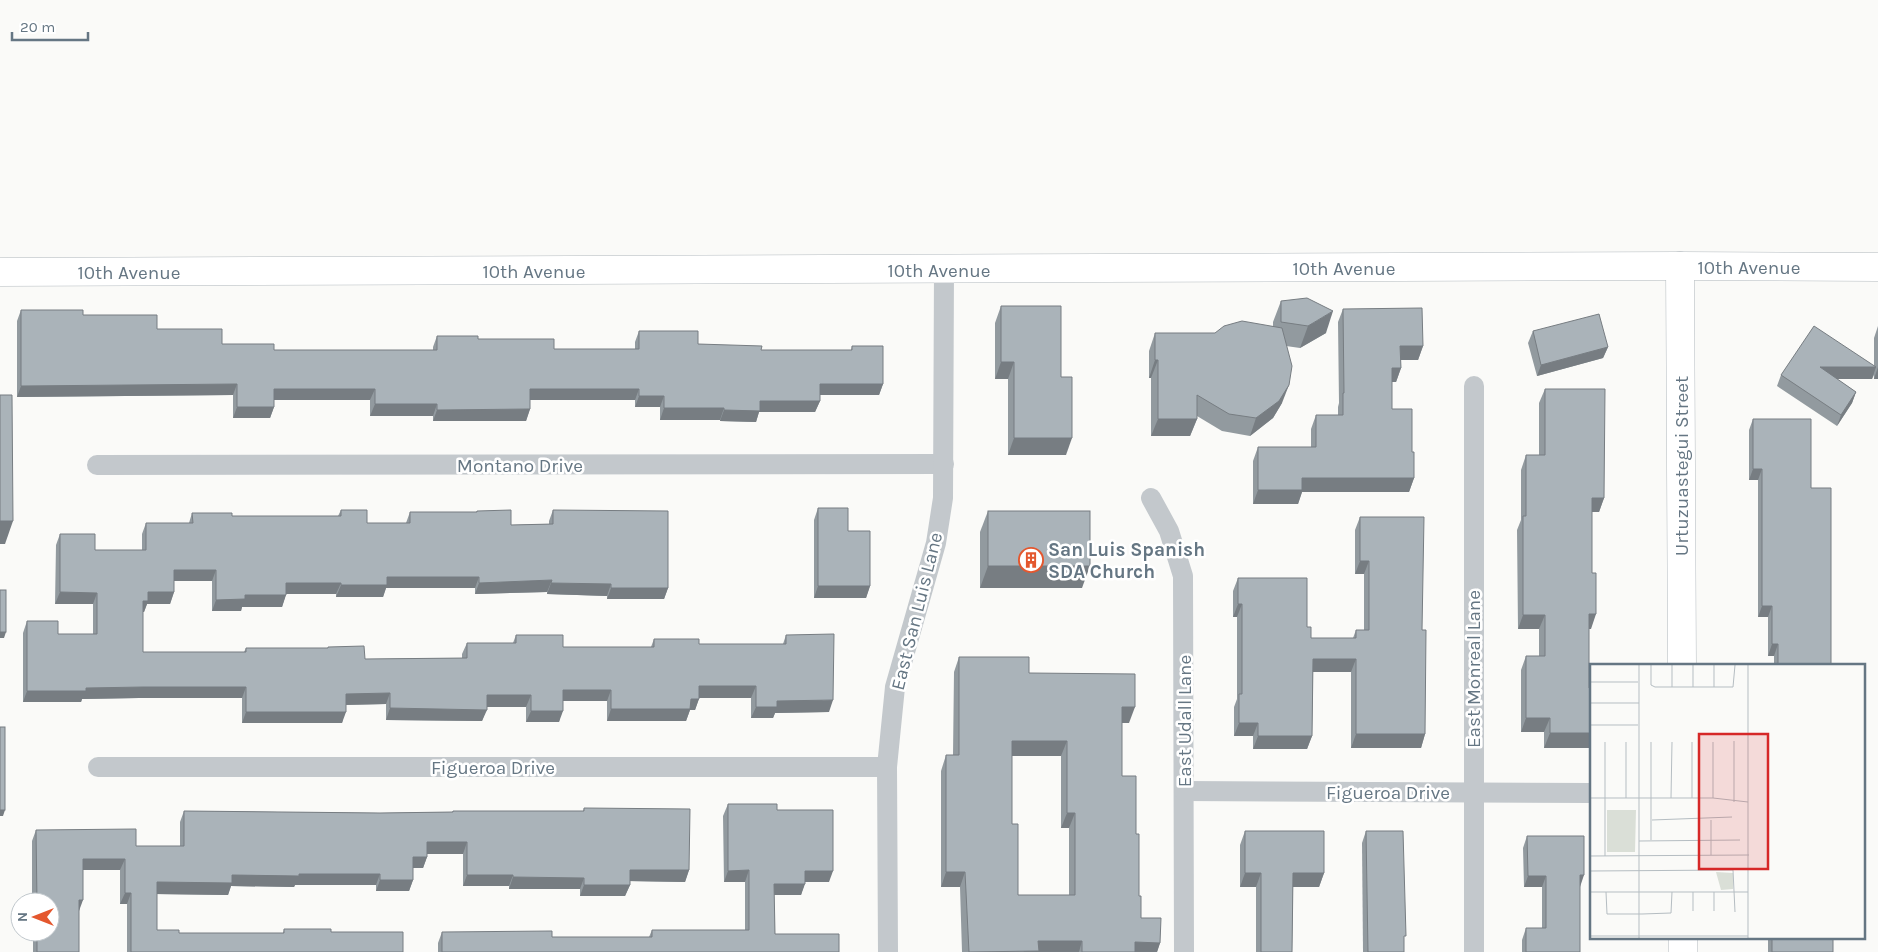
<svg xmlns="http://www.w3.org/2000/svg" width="1878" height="952" font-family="Karla,sans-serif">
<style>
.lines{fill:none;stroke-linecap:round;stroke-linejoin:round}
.secondary-casing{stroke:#b3babf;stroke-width:29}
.minor{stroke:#c3c8cc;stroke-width:20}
.secondary{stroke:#fff;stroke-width:28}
.wall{fill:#929a9f;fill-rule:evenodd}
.shaded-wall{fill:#777d82}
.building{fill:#aab3b9;stroke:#777d82;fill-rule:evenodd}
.labels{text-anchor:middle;stroke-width:5;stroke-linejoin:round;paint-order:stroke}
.street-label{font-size:19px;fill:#657683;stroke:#fff}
.poi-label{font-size:19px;font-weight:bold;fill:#657683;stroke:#fff;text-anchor:start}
.inset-road{fill:none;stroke:#b5bdc2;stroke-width:1}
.view{fill:#d62828;fill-opacity:0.15;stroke:#d62828;stroke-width:2.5}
.inset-edge{fill:none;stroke:#657683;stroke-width:2.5}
</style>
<rect width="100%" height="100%" fill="#fafaf8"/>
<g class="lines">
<defs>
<g id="secondary">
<polyline points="1680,266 1682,666"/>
<polyline points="0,272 1680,266 1878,267"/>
<polyline points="1683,938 1683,952"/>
</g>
</defs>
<!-- secondary casing -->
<use href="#secondary" class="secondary-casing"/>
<!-- minor -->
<g class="minor">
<polyline points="97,465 944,464"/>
<polyline points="1151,498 1169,531 1183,576 1184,952"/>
<polyline points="98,767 887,767"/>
<polyline points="1184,791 1592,793"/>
<polyline points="888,952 887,767 895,687 936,543 943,498 944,270"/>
<polyline points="1474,952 1474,386"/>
</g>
<!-- secondary -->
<use href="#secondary" class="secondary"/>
</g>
<!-- wall -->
<g class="wall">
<polygon points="1281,301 1326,333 1300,348 1286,346 1282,403 1273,418 1250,436 1222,431 1197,416 1197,419 1190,436 1151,436 1151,378 1149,378 1149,351 1155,333 1215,333 1273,326 1273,322"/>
<polygon points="1001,306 1061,377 1066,455 1008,455 1008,379 995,379 995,323"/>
<polygon points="1343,309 1423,346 1418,360 1400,360 1401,368 1396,382 1392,382 1392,409 1412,452 1414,478 1409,492 1302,492 1298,504 1253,504 1253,461 1258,447 1311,447 1311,429 1316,415 1338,415 1338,407 1339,403 1338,322"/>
<polygon points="21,310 83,315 157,329 222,344 274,350 433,350 433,347 437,336 478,339 554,349 635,349 635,342 639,331 698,344 761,350 851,350 852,346 883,384 879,395 820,395 820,401 815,412 759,412 756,422 720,421 720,420 660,420 660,407 635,407 635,400 530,400 530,409 526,421 433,421 433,416 370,416 370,400 274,400 274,407 270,418 233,418 233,395 17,397 17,321"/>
<polygon points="1878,326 1878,379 1874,379 1874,375 1872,379 1837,379 1856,392 1852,403 1837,426 1777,386 1781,375 1874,366 1874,338"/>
<polygon points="1533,331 1608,347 1603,358 1537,376 1528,343"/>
<polygon points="1545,389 1604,498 1599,512 1592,512 1591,629 1589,629 1589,688 1592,748 1544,748 1544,732 1521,732 1521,670 1526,656 1539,656 1539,629 1518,629 1517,530 1521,520 1521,470 1526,455 1539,455 1539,403"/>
<polygon points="1753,419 1811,488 1831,666 1774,666 1774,656 1768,656 1768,617 1758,617 1758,480 1749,480 1749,430"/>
<polygon points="818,508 848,531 870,586 866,598 814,598 814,520"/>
<polygon points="341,510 367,523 406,523 410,512 476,512 477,511 511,525 549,524 549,521 553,510 668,588 664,599 607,599 607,596 547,594 547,592 475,594 475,588 386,588 383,597 336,597 336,594 286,594 282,607 242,607 241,611 212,611 212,581 174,581 174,592 170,604 147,604 144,612 143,612 143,652 244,652 246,648 328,648 328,647 365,659 462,658 462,654 467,643 513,643 516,635 563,647 651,647 654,639 699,644 783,644 786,635 829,712 775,713 773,718 751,718 751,698 699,698 695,710 690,710 686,721 607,721 607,701 563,701 559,722 526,722 526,707 487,707 482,721 386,720 386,704 346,705 342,723 242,723 242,698 139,698 82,699 81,702 23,702 23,633 27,621 58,634 93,634 93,604 55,604 56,545 60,534 95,550 142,550 142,534 146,523 189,523 192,513 232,516 338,516"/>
<polygon points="988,511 1082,588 980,588 980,532"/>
<polygon points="1360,517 1422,630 1425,734 1421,748 1351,748 1351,672 1313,672 1312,736 1307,749 1253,749 1253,736 1234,736 1234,707 1237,699 1237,617 1233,617 1233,591 1238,578 1307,627 1311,638 1353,638 1356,630 1364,630 1364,574 1355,574 1355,530"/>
<path d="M959,657L1029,673L1129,723H1122V776L1136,834L1139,896L1141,918L1160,943L1157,952H962L960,887H941V771L946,755H953L954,672ZM1012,756H1061V828H1069V895H1018L1012,824Z"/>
<polygon points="728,804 777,810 829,882 805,882 801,895 774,895 775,934 839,952 438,952 438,943 442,932 552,937 649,937 652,930 745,930 745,882 724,882 723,816"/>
<polygon points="584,808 689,870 685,882 630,881 630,885 625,896 580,896 580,889 509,889 509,886 463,886 463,854 427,854 427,857 423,868 413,868 413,880 409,891 376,891 376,885 295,885 294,887 231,886 228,895 157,894 157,930 179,933 283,933 284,929 331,932 403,952 127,952 127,904 120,904 120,870 83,870 79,911 79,952 33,952 33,932 50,932 50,902 32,902 32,841 36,830 136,846 180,846 180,822 184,811 380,813 452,812 453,811 583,811"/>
<polygon points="1245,831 1324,873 1319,887 1293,887 1292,952 1256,952 1256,887 1240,887 1240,845"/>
<polygon points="1366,831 1404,942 1404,952 1363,952 1362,843"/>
<polygon points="1527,836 1580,887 1580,952 1522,952 1522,940 1526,928 1542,928 1542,887 1524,887 1523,848"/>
<rect x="1768" y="938" width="65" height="14"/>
</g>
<!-- shaded-wall -->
<g class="shaded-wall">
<polygon points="1333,311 1326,333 1300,348 1308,326"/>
<polygon points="1400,346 1423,346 1418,360 1395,360"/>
<polygon points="1608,347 1603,358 1537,376 1541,365"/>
<polygon points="1155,360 1158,360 1151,378 1149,378"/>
<polygon points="1001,362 1014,362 1008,379 995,379"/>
<polygon points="1820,367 1876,367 1872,379 1816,379"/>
<polygon points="1878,367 1878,379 1874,379"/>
<polygon points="1392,368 1401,368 1396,382 1387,382"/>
<polygon points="237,384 233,395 17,397 21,386"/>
<polygon points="820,384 883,384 879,395 815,395"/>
<polygon points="1289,385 1282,403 1273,418 1250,436 1256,418"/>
<polygon points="274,389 375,389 370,400 270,400"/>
<polygon points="530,389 639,389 635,400 526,400"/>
<polygon points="1856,392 1852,403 1837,426 1841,415"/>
<polygon points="639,396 664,396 660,407 635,407"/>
<polygon points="760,401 820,401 815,412 759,412 756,422 720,421 724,410"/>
<polygon points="375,404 437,404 433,416 370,416"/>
<polygon points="237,407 274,407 270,418 233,418"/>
<polygon points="664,408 724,408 720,420 660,420"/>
<polygon points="530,409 526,421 433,421 437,410"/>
<polygon points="1158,419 1197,419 1190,436 1151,436"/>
<polygon points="1014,438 1072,438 1066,455 1008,455"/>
<polygon points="1753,469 1762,469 1758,480 1749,480"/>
<polygon points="1302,478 1414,478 1409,492 1302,492 1298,504 1253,504 1258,490"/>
<polygon points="1592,498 1604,498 1599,512 1586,512"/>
<polygon points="0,521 13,521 5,544 0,544"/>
<polygon points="1360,561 1369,561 1364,574 1355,574"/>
<polygon points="988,566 1090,566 1082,588 980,588"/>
<polygon points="174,570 216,570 212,581 170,581"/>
<polygon points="387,577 479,577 475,588 386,588 383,597 336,597 341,585"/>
<polygon points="552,580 547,592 475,594 479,583"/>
<polygon points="286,583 341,583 336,594 282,594"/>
<polygon points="551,583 611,584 607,596 547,594"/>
<polygon points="818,586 870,586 866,598 814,598"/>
<polygon points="611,588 668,588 664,599 607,599"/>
<polygon points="60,592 97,593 93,604 55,604"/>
<polygon points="148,592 174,592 170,604 147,604 144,612 139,612 143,601"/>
<polygon points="245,595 286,595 282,607 242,607 241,611 212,611 216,600"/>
<polygon points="1238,604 1242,604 1237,617 1233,617"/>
<polygon points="1762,606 1772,606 1768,617 1758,617"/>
<polygon points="1589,614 1596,614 1591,629 1584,629"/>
<polygon points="1523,615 1545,615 1539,629 1518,629"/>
<polygon points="0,632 6,632 4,638 0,638"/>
<polygon points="1772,644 1778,644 1774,656 1768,656"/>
<polygon points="1313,659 1356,659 1351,672 1308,672"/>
<polygon points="699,686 756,686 751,698 695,698"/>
<polygon points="143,687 246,687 242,698 139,698 82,699 81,702 23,702 27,691 86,688"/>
<polygon points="563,690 611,690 607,701 559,701"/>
<polygon points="390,693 386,704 341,705 346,694"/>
<polygon points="487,695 531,695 526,707 482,707"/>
<polygon points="691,699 699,699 695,710 690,710 686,721 607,721 611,709"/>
<polygon points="833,700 829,712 775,713 773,718 751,718 756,707 777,701"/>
<polygon points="1122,707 1135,707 1129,723 1116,723"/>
<polygon points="390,708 487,710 482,721 386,720"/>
<polygon points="531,711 563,711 559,722 526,722"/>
<polygon points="246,712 346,712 342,723 242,723"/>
<polygon points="1526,718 1550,718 1544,732 1521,732"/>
<polygon points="1239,723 1258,723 1253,736 1234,736"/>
<polygon points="1550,733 1592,733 1592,748 1544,748"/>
<polygon points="1356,734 1425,734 1421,748 1351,748"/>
<polygon points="1258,736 1312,736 1307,749 1253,749"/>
<polygon points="1012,741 1067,741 1061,756 1007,756"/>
<polygon points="0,810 5,810 3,816 0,816"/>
<polygon points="1067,813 1075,813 1069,828 1061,828"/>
<polygon points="427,842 467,842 463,854 423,854"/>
<polygon points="413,857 427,857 423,868 409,868"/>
<polygon points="83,859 125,859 120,870 79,870"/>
<polygon points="630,870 689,870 685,882 625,881"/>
<polygon points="749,870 745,882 724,882 728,871"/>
<polygon points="805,871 833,871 829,882 801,882"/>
<polygon points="946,872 965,872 960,887 941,887"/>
<polygon points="1245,873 1261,873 1256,887 1240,887"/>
<polygon points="1293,873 1324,873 1319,887 1288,887"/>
<polygon points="299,874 380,874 376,885 295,885 294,887 231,886 228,895 153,894 157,882 232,875"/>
<polygon points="467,875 513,875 509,886 463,886"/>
<polygon points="1580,875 1584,875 1580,887"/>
<polygon points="1528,876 1546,876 1542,887 1524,887"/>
<polygon points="513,877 584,878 580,889 509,889"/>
<polygon points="380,880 413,880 409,891 376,891"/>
<polygon points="774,884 805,884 801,895 769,895"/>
<polygon points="584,885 630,885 625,896 580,896"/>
<polygon points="125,893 131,893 127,904 120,904"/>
<polygon points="79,900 83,900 79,911"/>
<polygon points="1038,941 1082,941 1079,952 1023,952"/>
<polygon points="1135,942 1160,943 1157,952 1132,952"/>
</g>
<!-- building -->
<g class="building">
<polygon points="1307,298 1333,311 1308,326 1281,322 1281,301"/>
<polygon points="1001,306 1061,306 1061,377 1072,377 1072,438 1014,438 1014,362 1001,362"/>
<polygon points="1422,308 1423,346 1400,346 1401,368 1392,368 1392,409 1412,409 1412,452 1414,452 1414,478 1302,478 1302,490 1258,490 1258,447 1316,447 1316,415 1343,415 1343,393 1344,393 1343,309"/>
<polygon points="21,310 83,310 83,315 157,315 157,329 222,329 222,344 274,344 274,350 437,350 437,336 478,336 478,339 554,339 554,349 639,349 639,331 698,331 698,344 762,346 761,350 852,350 852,346 883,346 883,384 820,384 820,401 760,401 760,411 724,410 724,408 664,408 664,396 639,396 639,389 530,389 530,409 437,410 437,404 375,404 375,389 274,389 274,407 237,407 237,384 21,386"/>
<polygon points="1599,314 1608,347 1541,365 1533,331"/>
<polygon points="1242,321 1282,328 1292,366 1289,385 1279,401 1256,418 1229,414 1197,395 1197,419 1158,419 1158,360 1155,360 1155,333 1215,333 1224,326"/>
<polygon points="1814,326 1876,367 1820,367 1856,392 1841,415 1781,375"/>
<polygon points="1545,389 1605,389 1604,498 1592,498 1592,573 1596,573 1596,614 1589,614 1589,688 1592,688 1592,733 1550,733 1550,718 1526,718 1526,656 1545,656 1545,615 1523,615 1523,516 1526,516 1526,455 1545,455"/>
<polygon points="0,395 12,395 13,521 0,521"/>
<polygon points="1753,419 1811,419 1811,488 1831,488 1831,666 1778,666 1778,644 1772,644 1772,606 1762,606 1762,469 1753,469"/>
<polygon points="818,508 848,508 848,531 870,531 870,586 818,586"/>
<polygon points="341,510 367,510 367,523 410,523 410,512 477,512 477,511 511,510 511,525 553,524 553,510 668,511 668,588 611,588 611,584 551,583 552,580 479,583 479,577 387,577 387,585 341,585 341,583 286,583 286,595 245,595 245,599 216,600 216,570 174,570 174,592 148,592 148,601 143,601 143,652 246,652 246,648 328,648 328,647 364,646 365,659 467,658 467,643 516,643 516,635 563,635 563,647 654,647 654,639 699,639 699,644 786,644 786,635 834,634 833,700 777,701 777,707 756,707 756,686 699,686 699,699 691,699 690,709 611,709 611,690 563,690 563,711 531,711 531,695 487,695 487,710 390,708 390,693 346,694 346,712 246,712 246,687 143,687 86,688 86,691 27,691 27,621 58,621 58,634 97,634 97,593 60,592 60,534 95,534 95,550 146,550 146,523 193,523 192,513 232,513 232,516 341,516"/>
<rect x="988" y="511" width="102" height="55"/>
<polygon points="1360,517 1424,517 1422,630 1426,630 1425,734 1356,734 1356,659 1313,659 1312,736 1258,736 1258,723 1239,723 1239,694 1242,694 1242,604 1238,604 1238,578 1307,578 1307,627 1311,627 1311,638 1356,638 1356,630 1369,630 1369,561 1360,561"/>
<rect x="0" y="590" width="6" height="42"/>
<path d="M959,657H1029V673L1135,674V707H1122V776H1136V834H1139V896H1141V918H1161L1160,943L1135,942V952H1082V941H1038L1039,951L969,952L965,872H946V755H959ZM1012,741H1067V813H1075V895H1018V824H1012Z"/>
<rect x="0" y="727" width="5" height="83"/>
<polygon points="728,804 777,804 777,810 833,810 833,871 805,871 805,884 774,884 775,934 839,934 839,952 442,952 442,932 552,931 552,937 652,937 652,930 749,930 749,870 728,871"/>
<polygon points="584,808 690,809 689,870 630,870 630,885 584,885 584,878 513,877 513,875 467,875 467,842 427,842 427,857 413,857 413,880 380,880 380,874 299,874 299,876 232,875 232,883 157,882 157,930 179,930 179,933 284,933 284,929 331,929 331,932 403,932 403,952 131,952 131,893 125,893 125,859 83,859 83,900 79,900 79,952 37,952 37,932 50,932 50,902 37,902 36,830 136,829 136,846 184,846 184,811 380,813 453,812 453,811 584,811"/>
<polygon points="1245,831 1324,831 1324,873 1293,873 1292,952 1261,952 1261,873 1245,873"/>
<polygon points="1366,831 1403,831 1406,936 1404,936 1404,952 1368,952"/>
<polygon points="1527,836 1584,836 1584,875 1580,875 1580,952 1526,952 1526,928 1546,928 1546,876 1528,876"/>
<rect x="1772" y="938" width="61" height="14"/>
</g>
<!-- icons -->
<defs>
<symbol id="building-ring" viewBox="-11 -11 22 22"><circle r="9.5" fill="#fff" stroke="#e4572e" stroke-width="1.5"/><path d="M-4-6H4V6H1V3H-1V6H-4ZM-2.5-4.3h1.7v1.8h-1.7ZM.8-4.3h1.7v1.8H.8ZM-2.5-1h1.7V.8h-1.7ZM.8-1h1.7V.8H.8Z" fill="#e4572e"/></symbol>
</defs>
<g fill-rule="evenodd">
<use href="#building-ring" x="1017" y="546" width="28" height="28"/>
</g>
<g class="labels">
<!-- street labels -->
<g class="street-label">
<text x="1749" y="274">10th Avenue</text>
<text x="1344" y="275">10th Avenue</text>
<text x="939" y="277">10th Avenue</text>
<text x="534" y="278">10th Avenue</text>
<text x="129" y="279">10th Avenue</text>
<text x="520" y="472">Montano Drive</text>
<text transform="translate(1681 466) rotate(-90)" y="7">Urtuzuastegui Street</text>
<text transform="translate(916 611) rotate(-76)" y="7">East San Luis Lane</text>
<text transform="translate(1473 669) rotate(-90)" y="7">East Monreal Lane</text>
<text transform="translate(1184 721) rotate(-90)" y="7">East Udall Lane</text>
<text x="493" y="774">Figueroa Drive</text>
<text x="1388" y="799">Figueroa Drive</text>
</g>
<!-- poi labels -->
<g class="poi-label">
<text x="1048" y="556">San Luis Spanish<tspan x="1048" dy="22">SDA Church</tspan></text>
</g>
</g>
<!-- overview -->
<g transform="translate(1590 664)">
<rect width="275" height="275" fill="#fafaf8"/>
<path d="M17,146H46L45,188H17ZM126,208L143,209V225L131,226Z" fill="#dadfd7"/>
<path class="inset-road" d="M49,1V274M61,1V21L65,23H143L145,1M103,1V23M124,1V23M158,1V274M0,18H48M82,23V1M0,39H49M0,61H48M144,77V138M15,78V192M36,78V134M61,78V176M123,78V134M0,134H123L158,138M81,134L82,78M102,134V78M62,156L142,153M49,177L150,176M121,191V156M0,192L159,191M0,207L143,206L145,248M0,228H158M16,228L17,250H52L81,249L82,228M103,228V247M124,228V247M0,272H158"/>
<path class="view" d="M109,70H178V205H109Z"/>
<rect width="275" height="275" class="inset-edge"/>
</g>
<!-- north arrow -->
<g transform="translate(35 917) rotate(270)"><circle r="24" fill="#ffffff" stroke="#c1c8cd"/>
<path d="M0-4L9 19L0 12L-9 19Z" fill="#e4572e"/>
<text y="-8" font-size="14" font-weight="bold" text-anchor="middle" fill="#657683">N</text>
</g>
<!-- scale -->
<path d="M12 32v8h76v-8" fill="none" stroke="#657683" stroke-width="2.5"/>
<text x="20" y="32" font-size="15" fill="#657683" stroke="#ffffff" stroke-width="4" paint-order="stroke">20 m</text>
</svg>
